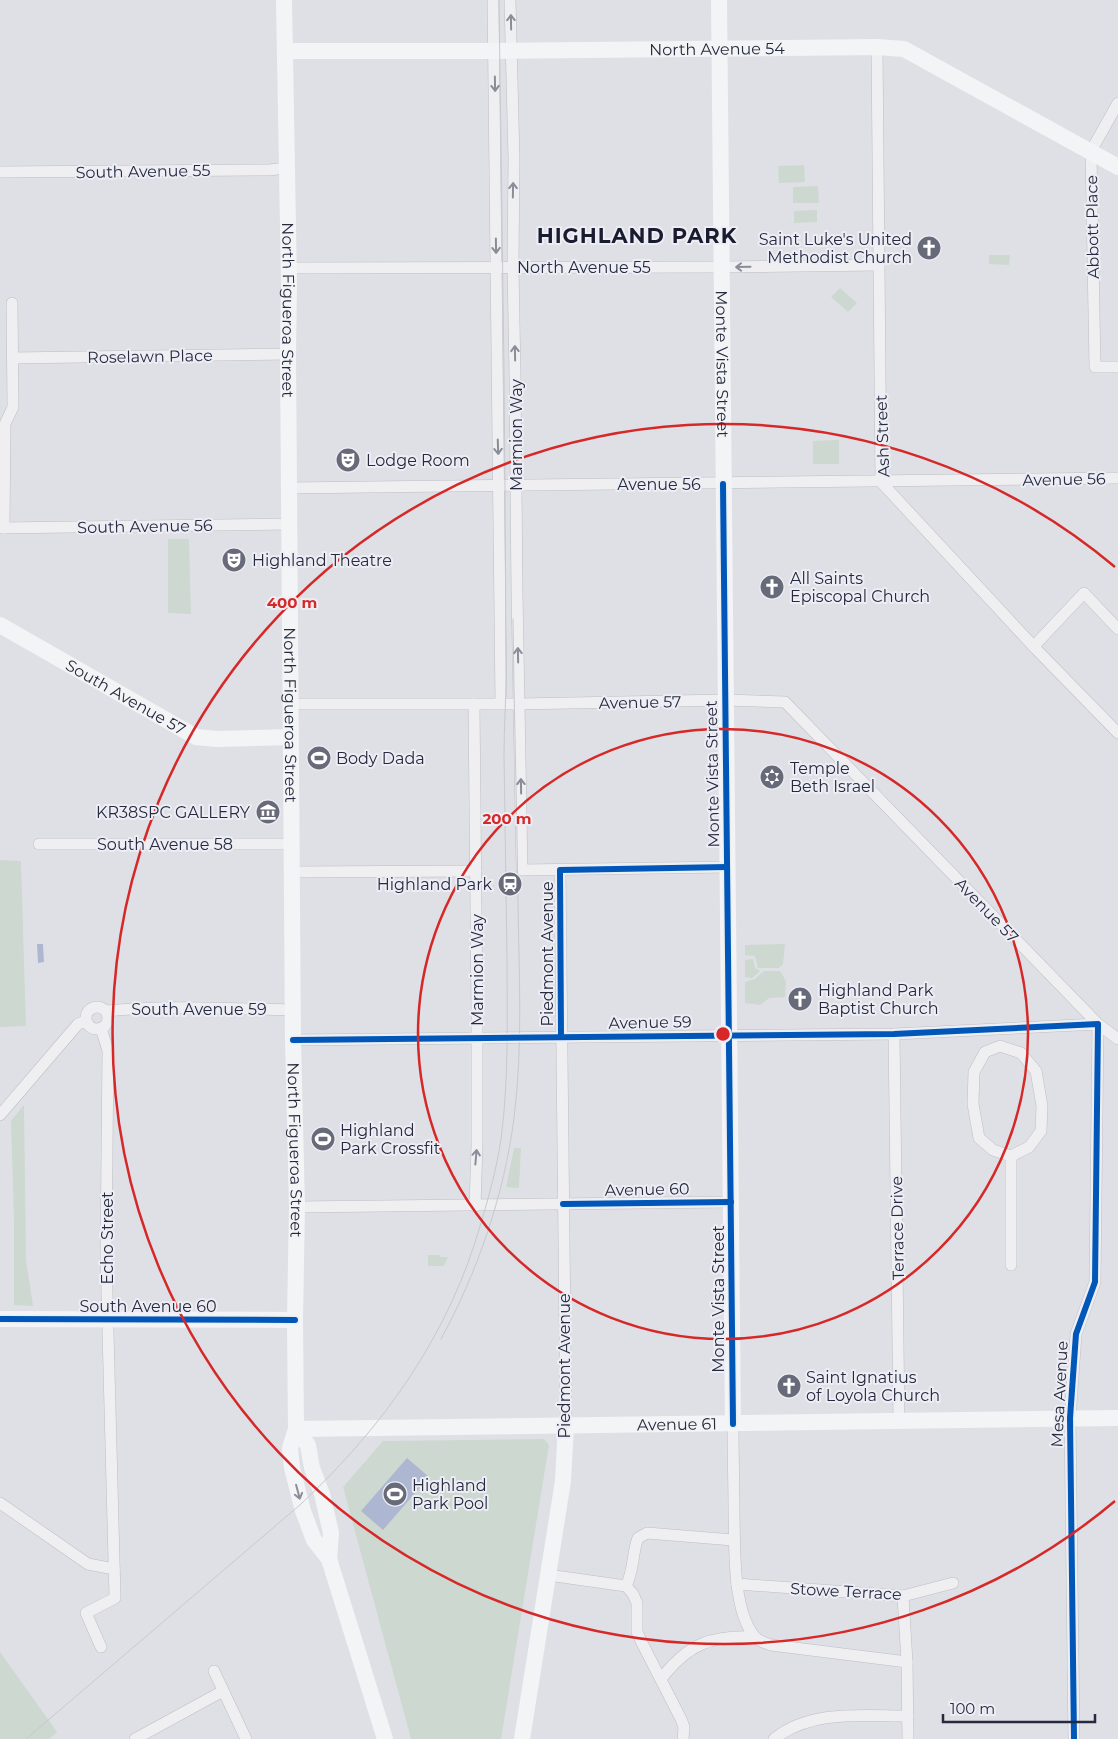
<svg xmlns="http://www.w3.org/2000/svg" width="1118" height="1739" font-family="Montserrat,sans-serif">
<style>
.green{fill:#cdd8d0}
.water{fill:#adb7d1}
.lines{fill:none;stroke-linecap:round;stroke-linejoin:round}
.street-casing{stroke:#bdbec3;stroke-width:12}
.street{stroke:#efeff2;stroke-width:11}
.secondary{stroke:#f3f4f6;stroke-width:16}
.tram{stroke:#c8c9cd;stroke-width:1}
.cycleway-casing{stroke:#edeef5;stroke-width:9}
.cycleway{stroke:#0057b8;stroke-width:6}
.oneway{stroke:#8a8c98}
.oneway2{stroke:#8c8f9a}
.ring{fill:none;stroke:#d62828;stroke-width:2.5}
.labels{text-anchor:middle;stroke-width:4;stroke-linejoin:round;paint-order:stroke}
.street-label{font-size:16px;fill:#262a3e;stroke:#edeef5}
.poi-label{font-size:16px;fill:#262a3e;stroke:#edeef5;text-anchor:start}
.district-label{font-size:21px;font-weight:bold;letter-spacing:1px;fill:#191c2f;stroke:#edeef5}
.centre{fill:#d62828;stroke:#edeef5;stroke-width:2.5}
.ring-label{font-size:15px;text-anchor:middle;font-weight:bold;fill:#d62828;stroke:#edeef5;stroke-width:4;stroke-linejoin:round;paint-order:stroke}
</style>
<rect width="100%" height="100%" fill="#dfe0e5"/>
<!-- green -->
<g class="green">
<polygon points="804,165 805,182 779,183 778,166"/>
<polygon points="818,186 819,203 793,203 793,187"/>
<polygon points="817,210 817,222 794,223 794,211"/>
<polygon points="989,255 1010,255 1009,265 989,264"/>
<polygon points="840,288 857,303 848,312 831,297"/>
<polygon points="839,440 839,464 813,464 813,441"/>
<polygon points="168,539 189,539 191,614 168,613"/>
<polygon points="0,860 21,861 26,1026 0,1027"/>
<polygon points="785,944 783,964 779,968 758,968 755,956 745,955 745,945"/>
<polygon points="753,959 755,968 760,971 752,978 745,977 745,960"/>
<polygon points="764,971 780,971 786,981 785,997 769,998 760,1005 745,1003 745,982 755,979"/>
<polygon points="24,1105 26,1260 33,1306 14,1305 14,1221 11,1121"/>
<polygon points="514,1148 521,1148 519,1188 506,1187"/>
<polygon points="428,1255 440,1255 440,1257 448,1257 444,1266 428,1266"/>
<polygon points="544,1439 549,1445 501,1739 411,1739 343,1487 383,1441"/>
<polygon points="0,1652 57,1732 49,1739 0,1739"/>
</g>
<!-- water -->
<g class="water">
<polygon points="43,944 44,962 38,963 37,944"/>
<polygon points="407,1458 429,1477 383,1530 361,1511"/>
</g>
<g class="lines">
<defs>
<g id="street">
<polyline points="493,0 501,703"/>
<polyline points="510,0 514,159 513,267 515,375 517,593 522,870 727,867"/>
<polyline points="877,47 881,482 1035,648 1118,733"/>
<polyline points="1118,103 1091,151 1095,367 1118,367"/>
<polyline points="0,172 269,170 286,168"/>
<polyline points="288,268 721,267 879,265"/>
<polyline points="12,358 288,354"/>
<polyline points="290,488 1118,478"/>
<polyline points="0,528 290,524"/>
<polyline points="4,528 5,424 13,407 12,303"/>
<polyline points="1034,646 1084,593 1118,629"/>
<polyline points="291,704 519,704 725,700 785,702 1098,1024 1118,1039"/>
<polyline points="474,704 477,1014 477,1145 475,1206"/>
<polyline points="39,844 292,844"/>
<polyline points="560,870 566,1426"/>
<polyline points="292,872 476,871"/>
<circle cx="97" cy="1018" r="11"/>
<path d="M106,1011C168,1005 231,1009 293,1010"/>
<polyline points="894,1034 899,1421"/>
<polyline points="293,1040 894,1034 1098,1024 1095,1282 1076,1334 1070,1418 1074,1739"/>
<polygon points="1000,1046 1021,1053 1036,1071 1042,1106 1041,1131 1029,1147 1011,1156 993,1150 979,1138 973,1104 974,1072 985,1052"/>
<polyline points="0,1115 78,1024 86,1021"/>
<polyline points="297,1207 731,1202"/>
<polyline points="1011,1265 1011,1156"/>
<path d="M733,1424C733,1454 734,1483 734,1512C735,1546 732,1608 754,1636C758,1641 765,1643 771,1645L907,1662"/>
<polyline points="0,1503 88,1564 114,1569"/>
<polyline points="548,1575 626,1586"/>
<polyline points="737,1584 903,1596 953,1583"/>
<polyline points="903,1596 907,1662 908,1739"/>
<polyline points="101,1647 86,1613 115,1598 106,1255 108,1051 101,1028"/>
<polyline points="214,1671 246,1739"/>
<path d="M661,1679C688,1644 711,1635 755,1637"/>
<polyline points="135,1739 223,1691"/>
<path d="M683,1739L684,1727L681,1719L641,1641L637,1632V1603L633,1594L626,1586C634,1571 632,1553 638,1538L647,1533L733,1540"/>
<path d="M774,1739C811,1709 864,1716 908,1716"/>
</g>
</defs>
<!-- street casing -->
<use href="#street" class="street-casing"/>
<!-- street -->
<use href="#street" class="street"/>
<!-- secondary -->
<g class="secondary">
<path id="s1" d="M284,0L289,283L288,354L293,1040L297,1207L295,1320L296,1429L290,1448L292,1468L303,1511L314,1540L329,1559L385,1739"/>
<path id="s2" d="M719,0L733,1424"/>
<path id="s3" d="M286,51H494L877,47L904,49L1118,167"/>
<path id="s4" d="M0,625L196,737L217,739L291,737"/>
<polyline points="0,1319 295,1320"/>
<path id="s5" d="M296,1429L1118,1418"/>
<polyline points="296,1429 308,1445 312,1468 322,1494 331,1533 329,1559"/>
<polyline points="522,1739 563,1481 566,1426"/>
</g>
<!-- tram -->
<g class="tram">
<path d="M441,1339C478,1271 504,1195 514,1118C523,1047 519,974 518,903C517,808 514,714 513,619"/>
<path d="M26,1739L301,1504C385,1425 449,1335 481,1223C489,1196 497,1167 501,1139C509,1079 507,1019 507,959C506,891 505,822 504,754C504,728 506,702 506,676C506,613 505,550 505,487C504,325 501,162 499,0"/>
</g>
<defs>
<g id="cycleway">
<polyline points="723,484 733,1424"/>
<polyline points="561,1037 560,870 727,867"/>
<polyline points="293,1040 894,1034 1098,1024 1095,1282 1076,1334 1070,1418 1074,1739"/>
<polyline points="563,1204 731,1202"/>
<polyline points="0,1319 295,1320"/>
</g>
</defs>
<!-- cycleway casing -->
<use href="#cycleway" class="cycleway-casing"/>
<!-- cycleway -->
<use href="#cycleway" class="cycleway"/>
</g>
<!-- one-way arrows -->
<defs><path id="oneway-shaft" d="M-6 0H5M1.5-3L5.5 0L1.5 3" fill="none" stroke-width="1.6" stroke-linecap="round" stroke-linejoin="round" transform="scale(1.25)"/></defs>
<g class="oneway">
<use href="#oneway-shaft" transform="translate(511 22) rotate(-91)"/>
<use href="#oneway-shaft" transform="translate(495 84) rotate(89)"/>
<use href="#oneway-shaft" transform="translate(513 190) rotate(-89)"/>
<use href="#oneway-shaft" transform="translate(496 246) rotate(89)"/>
<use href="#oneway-shaft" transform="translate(743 267) rotate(179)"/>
<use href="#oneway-shaft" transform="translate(515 353) rotate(-91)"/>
<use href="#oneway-shaft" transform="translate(498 447) rotate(88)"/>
<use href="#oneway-shaft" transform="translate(518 655) rotate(-91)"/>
<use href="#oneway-shaft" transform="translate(521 786) rotate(-91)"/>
<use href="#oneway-shaft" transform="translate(476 1157) rotate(-85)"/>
</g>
<use class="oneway2" href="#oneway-shaft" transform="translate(298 1492) rotate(75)"/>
<!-- distance rings -->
<g class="ring">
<circle cx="723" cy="1034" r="305"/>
<path d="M1115 1501A610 610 0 1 1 1115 567"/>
</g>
<!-- icons -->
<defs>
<symbol id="church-disc" viewBox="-11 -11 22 22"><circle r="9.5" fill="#676a78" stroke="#edeef5"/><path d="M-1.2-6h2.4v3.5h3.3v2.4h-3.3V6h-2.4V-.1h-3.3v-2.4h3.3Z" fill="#fff"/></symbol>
<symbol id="theatre-disc" viewBox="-11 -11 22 22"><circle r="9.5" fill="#676a78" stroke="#edeef5"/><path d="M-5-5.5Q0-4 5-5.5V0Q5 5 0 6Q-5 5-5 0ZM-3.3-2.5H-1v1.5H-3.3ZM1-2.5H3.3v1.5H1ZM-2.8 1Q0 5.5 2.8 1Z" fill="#fff"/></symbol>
<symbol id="stadium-disc" viewBox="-11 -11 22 22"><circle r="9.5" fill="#676a78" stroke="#edeef5"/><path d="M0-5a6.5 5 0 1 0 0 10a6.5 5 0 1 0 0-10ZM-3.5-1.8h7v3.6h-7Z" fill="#fff"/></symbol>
<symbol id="synagogue-disc" viewBox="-11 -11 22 22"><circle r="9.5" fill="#676a78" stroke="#edeef5"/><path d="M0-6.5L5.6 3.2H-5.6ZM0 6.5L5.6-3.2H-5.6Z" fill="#fff"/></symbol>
<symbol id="museum-disc" viewBox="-11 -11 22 22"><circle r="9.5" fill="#676a78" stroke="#edeef5"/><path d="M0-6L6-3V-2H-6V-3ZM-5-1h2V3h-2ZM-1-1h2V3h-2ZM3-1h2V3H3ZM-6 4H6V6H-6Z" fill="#fff"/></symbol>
<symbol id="station-disc" viewBox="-11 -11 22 22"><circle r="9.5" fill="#676a78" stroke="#edeef5"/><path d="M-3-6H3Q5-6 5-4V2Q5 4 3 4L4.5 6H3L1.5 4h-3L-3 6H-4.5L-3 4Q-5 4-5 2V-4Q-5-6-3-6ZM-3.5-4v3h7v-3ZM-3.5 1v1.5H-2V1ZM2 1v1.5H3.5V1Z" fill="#fff"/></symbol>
</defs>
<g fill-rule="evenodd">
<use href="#church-disc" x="915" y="234" width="28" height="28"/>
<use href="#theatre-disc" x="334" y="446" width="28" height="28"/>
<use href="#theatre-disc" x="220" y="546" width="28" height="28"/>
<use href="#church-disc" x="758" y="573" width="28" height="28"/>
<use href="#stadium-disc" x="305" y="744" width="28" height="28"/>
<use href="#synagogue-disc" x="758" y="763" width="28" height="28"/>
<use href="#museum-disc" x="254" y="798" width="28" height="28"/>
<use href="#station-disc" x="496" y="870" width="28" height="28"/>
<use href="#church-disc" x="786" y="985" width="28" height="28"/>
<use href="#stadium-disc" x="309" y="1125" width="28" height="28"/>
<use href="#church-disc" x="775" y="1372" width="28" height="28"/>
<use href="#stadium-disc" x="381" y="1480" width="28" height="28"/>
</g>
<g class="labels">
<!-- street labels -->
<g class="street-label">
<text dy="6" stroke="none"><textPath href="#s3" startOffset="431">North Avenue 54</textPath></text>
<text transform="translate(143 171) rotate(-1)" y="6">South Avenue 55</text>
<text transform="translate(1092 227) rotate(-91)" y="6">Abbott Place</text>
<text x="584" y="273">North Avenue 55</text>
<text dy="6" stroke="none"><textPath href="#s1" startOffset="310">North Figueroa Street</textPath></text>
<text transform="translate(150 356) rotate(-1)" y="6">Roselawn Place</text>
<text dy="6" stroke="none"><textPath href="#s2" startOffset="364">Monte Vista Street</textPath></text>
<text transform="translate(516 435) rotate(-90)" y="6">Marmion Way</text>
<text transform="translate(882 436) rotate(-92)" y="6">Ash Street</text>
<text transform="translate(1064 479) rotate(-1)" y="6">Avenue 56</text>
<text x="659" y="490">Avenue 56</text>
<text transform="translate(145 526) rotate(-1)" y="6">South Avenue 56</text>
<text dy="6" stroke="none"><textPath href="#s4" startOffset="145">South Avenue 57</textPath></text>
<text transform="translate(640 702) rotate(-1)" y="6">Avenue 57</text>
<text dy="6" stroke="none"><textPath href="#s1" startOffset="715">North Figueroa Street</textPath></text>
<text transform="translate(712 774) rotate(-91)" y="6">Monte Vista Street</text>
<text x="165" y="850">South Avenue 58</text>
<text transform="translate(987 910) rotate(46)" y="6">Avenue 57</text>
<text transform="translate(547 954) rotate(-90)" y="6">Piedmont Avenue</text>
<text transform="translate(477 970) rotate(-90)" y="6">Marmion Way</text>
<text x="199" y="1015">South Avenue 59</text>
<text transform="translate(650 1022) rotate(-1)" y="6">Avenue 59</text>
<text dy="6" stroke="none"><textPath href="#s1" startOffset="1150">North Figueroa Street</textPath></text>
<text transform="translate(647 1189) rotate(-1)" y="6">Avenue 60</text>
<text transform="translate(897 1228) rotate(-91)" y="6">Terrace Drive</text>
<text transform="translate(107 1238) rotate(-90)" y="6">Echo Street</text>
<text transform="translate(718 1299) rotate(-90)" y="6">Monte Vista Street</text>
<text x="148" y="1312">South Avenue 60</text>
<text transform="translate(564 1366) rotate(-90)" y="6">Piedmont Avenue</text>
<text transform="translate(1059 1394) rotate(-87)" y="6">Mesa Avenue</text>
<text dy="6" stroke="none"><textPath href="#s5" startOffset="381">Avenue 61</textPath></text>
<text transform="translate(846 1591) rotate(3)" y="6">Stowe Terrace</text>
</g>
<!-- poi labels -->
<g class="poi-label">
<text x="912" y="245" text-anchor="end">Saint Luke's United<tspan x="912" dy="18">Methodist Church</tspan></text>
<text x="366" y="466">Lodge Room</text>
<text x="252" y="566">Highland Theatre</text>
<text x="790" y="584">All Saints<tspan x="790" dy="18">Episcopal Church</tspan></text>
<text x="336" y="764">Body Dada</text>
<text x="790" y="774">Temple<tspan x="790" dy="18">Beth Israel</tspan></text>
<text x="250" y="818" text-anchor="end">KR38SPC GALLERY</text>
<text x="492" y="890" text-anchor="end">Highland Park</text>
<text x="818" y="996">Highland Park<tspan x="818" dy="18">Baptist Church</tspan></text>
<text x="340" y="1136">Highland<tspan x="340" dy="18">Park Crossfit</tspan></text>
<text x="806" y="1383">Saint Ignatius<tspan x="806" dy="18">of Loyola Church</tspan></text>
<text x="412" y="1491">Highland<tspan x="412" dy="18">Park Pool</tspan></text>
</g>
<!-- district labels -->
<g class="district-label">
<text x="637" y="243">HIGHLAND PARK</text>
</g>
</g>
<circle cx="723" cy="1034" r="8" class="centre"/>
<g class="ring-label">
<text x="292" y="608">400 m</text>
<text x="507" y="824">200 m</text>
</g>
<!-- scale -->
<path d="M943 1714v8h152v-8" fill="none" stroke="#262a3e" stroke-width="2.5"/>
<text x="950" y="1714" font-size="15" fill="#262a3e" stroke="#edeef5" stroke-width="4" paint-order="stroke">100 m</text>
</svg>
